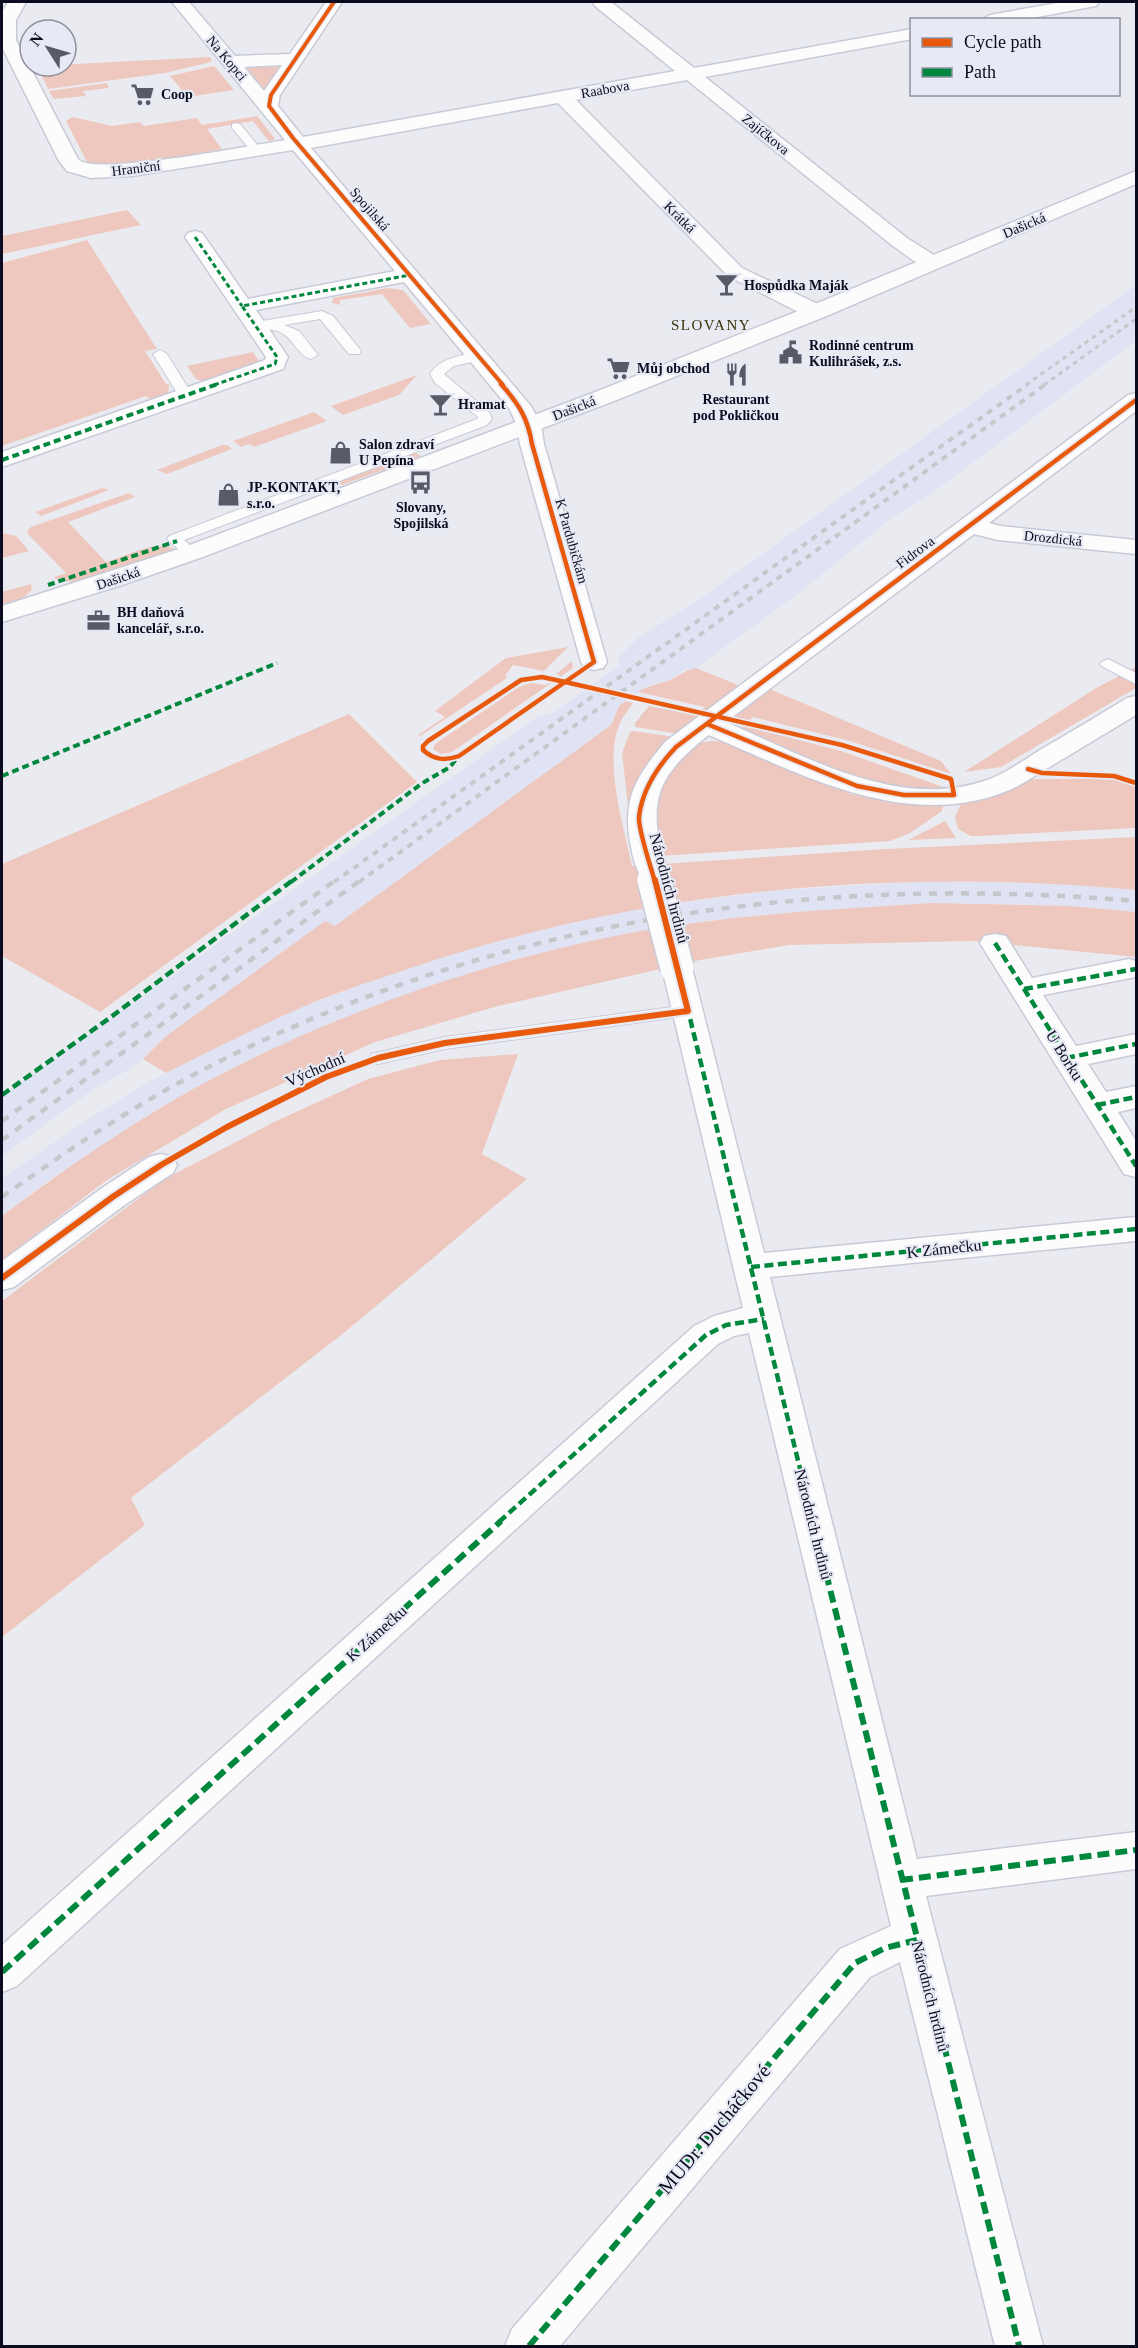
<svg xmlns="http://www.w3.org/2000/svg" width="1138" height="2348" font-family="Georgia,serif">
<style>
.built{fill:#e0e3f3}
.green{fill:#eec8bf}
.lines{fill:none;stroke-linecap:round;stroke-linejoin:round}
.lane-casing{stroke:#c8cad7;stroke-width:2}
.street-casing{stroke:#c8cad7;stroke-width:3}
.secondary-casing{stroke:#c8cad7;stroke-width:3}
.lane{fill:#fcfcfd;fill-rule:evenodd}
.street{fill:#fcfcfd;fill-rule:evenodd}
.secondary{fill:#fcfcfd;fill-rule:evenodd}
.rail-far2{stroke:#c6c7ca;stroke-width:3;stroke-dasharray:4.5 4.5;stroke-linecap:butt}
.rail-far1{stroke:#c6c7ca;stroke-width:4;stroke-dasharray:6 6;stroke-linecap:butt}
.rail{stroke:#c6c7ca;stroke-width:4.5;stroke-dasharray:8 8;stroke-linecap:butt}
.street-bridge-far1-casing{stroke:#c8cad7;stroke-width:28;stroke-linecap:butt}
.street-bridge-casing{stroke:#c8cad7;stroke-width:36;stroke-linecap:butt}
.street-bridge-far1{stroke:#fcfcfd;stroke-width:26}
.street-bridge{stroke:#fcfcfd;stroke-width:33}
.quiet-far3{stroke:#00873e;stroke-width:3;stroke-dasharray:5 3;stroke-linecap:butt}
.quiet-far2{stroke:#00873e;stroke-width:4;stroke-dasharray:7 4;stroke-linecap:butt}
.quiet-far1{stroke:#00873e;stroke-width:4.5;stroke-dasharray:9 4.5;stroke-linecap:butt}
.quiet{stroke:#00873e;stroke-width:6;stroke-dasharray:12 6;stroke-linecap:butt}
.cycleway-far2-casing{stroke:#e7e9f4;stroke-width:6}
.cycleway-far1-casing{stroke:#e7e9f4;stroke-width:8}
.cycleway-casing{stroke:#e7e9f4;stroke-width:10}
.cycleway-far2{stroke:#e8590c;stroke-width:4}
.cycleway-far1{stroke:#e8590c;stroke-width:4.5}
.cycleway{stroke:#e8590c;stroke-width:6}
.labels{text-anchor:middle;stroke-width:4.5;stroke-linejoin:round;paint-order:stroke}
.far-street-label{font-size:14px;fill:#0b0c1f;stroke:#e7e9f4}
.far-poi-label{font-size:14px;font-weight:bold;fill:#0b0c1f;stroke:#e7e9f4;text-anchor:start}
.far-neighbourhood-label{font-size:15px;letter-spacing:1.5px;fill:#3b3307;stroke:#e7e9f4}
.street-label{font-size:16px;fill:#0b0c1f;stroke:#e7e9f4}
.near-street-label{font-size:20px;fill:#0b0c1f;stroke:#e7e9f4}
</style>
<rect width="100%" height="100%" fill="#eaebf1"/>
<!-- built -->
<g class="built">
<polygon points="1136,285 1136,341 931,494 892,518 799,593 696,668 684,670 674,678 645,687 619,706 611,725 335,926 325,921 165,1037 143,1059 128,1070 95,1088 2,1156 2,1096 537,717 553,713 620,665 617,659 638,638 704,596"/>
<polygon points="926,881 1069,884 1136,890 1136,912 1071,906 1000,904 931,903 855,908 712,920 646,931 556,950 455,979 173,1100 48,1181 2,1216 2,1178 90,1118 150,1081 231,1040 299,1008 360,985 440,958 543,928 635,909 770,891"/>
</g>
<!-- green -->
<g class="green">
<polygon points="210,57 212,61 207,63 165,73 48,89 37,66"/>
<polygon points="284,64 265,90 246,67 246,66"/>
<polygon points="214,66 234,90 188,97 170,76"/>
<polygon points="107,83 109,88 83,91 86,96 54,99 49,91"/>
<path d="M257,116L275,139L269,141L253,121L207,129L222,149C196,153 107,174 87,162L66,121L73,117L112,126L140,122L144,126L197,118L202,125Z"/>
<polygon points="127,210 141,225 2,254 2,236"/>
<polygon points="87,240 157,349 145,351 166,384 169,384 168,396 155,402 146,396 2,446 2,263"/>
<polygon points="388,288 403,290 431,324 410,328 382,294 340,300 340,305 332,303 333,298"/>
<polygon points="253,352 259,361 203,381 196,379 187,366"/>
<polygon points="417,375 399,395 343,415 331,406"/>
<polygon points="314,412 327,421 254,447 249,444 241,447 233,441"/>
<polygon points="222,445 227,445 232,449 167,474 157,470"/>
<polygon points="414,452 421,456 342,485 337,482"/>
<polygon points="102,488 109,490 41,516 35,512"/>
<path d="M129,493L135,497L68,522L106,562C126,556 156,539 175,549L78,582L59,581L54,577L66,573L28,534L27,531L31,527Z"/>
<polygon points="2,533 16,536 29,551 2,558"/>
<polygon points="31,584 32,590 22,599 2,604 2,592"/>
<polygon points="568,647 544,671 513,665 505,676 507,678 420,736 418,735 445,717 435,711 506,658"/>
<polygon points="572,661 573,668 452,752 441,754 433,749 435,744 519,687 531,683 546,685 560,675 556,674"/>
<polygon points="1136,667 1136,688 1001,767 964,772 1098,687"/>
<path d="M696,668L743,687L680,734L635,727V723L649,706L695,715L705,707L638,692C649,684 663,684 674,678C683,673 686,670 696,668Z"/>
<path d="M767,688L941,761L951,774L850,741L753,717L745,726L841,751L946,788C936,790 925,789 914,788C853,781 799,753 744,729L735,719L737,714Z"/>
<path d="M626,701L633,703C629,709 623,716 620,723C603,761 624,827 632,866L886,849L1136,837V890C889,867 637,890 402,971C367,983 331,994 298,1009C253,1029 210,1051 166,1073L143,1059L165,1037L325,921L335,926L611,725L619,706Z"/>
<polygon points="349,714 417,782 100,1012 2,956 2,864"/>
<polygon points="633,731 675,737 631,806 628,806 622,753 630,732"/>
<polygon points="711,741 726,742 851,794 893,803 943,806 942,811 910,833 890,841 659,856 654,802 659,791 679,756 699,743"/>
<polygon points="1031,779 1113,779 1136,787 1136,828 979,836 971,836 958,829 955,817 961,804 1004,794"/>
<polygon points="945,821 956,838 908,840"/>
<path d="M931,903L1071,906L1136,912V957L972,941L789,945L700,960L498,1006L375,1042L226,1109L107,1180L2,1260V1216C56,1175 113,1136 172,1101C312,1020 487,958 647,930C741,914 836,909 931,903Z"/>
<polygon points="518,1054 482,1154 527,1179 345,1332 131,1498 145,1525 2,1637 2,1301 163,1180 274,1122 368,1079 440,1060"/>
</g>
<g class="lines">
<defs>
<g id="lane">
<polygon points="236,123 240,124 260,148 260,152 252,152 232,128 232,124"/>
<path d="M322,311L333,316L359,348L361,351L359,354H349L320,319L284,325L299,331L318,355L311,359C291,353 294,324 256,330L250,326L256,322Z"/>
<polygon points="160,350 167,354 193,396 191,399 181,399 179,396 153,354"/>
<path d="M479,352L486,356L484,359L454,366L444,374L489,412L492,419L487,425L184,540L198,553L196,556H186L167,539L169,536L477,419L478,417L435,383L430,374C441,357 461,356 479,352Z"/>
<polygon points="1108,659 1136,673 1136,684 1103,667 1100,664 1103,661"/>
<polygon points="688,1005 694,1007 697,1011 694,1015 445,1049 378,1064 371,1062 369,1058 371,1054 445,1037"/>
</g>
<g id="street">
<path d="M8,2H26L16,20V40L78,159C93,177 254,145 285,140L172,2H189L235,56L290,54L326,2H342L280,95L278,106L303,137L675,71L595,6L593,2H611L694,68L912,29V39L705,77L907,238L940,259L943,263L940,267C923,272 907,255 893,246L687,80L576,100L742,268L824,307L827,312L824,317L816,318L808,317L728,276L558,103L311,148L531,406L541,425L544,444L607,662L603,668L594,670L585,668L581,662L520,444L517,425L509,408L404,282L256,310L288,357L283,369L2,467V452L265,360L266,357L185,237L188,233L195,231L202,233L248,299L395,271L293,150L132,176L91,178L67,171L59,161L2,47V12ZM282,65L264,91L244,67Z"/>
<polygon points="1063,2 1099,2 1096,6 1090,7 1022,20 981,20 990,15"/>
<path d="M1136,393V411L989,523L1000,526L1136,540V554L998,540L974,534L726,722C804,756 897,810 984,781C1004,775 1022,761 1040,750C1069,733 1098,716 1127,698L1136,696V715L1018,786C915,836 804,776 709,735C653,778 647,805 667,872L662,878L652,881L642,878C636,869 633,858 631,847C621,800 636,776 666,741L1128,395Z"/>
<polygon points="995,934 1006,936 1032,978 1129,959 1136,961 1136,977 1043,995 1076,1046 1136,1034 1136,1054 1088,1064 1106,1092 1136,1086 1136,1108 1118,1112 1136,1141 1136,1177 1124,1174 980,943 984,936"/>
<polygon points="677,958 688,961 692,968 764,1253 1136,1217 1136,1241 770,1277 917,1859 1136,1832 1136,1869 926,1896 1043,2346 995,2346 900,1962 870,1977 560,2346 505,2346 512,2329 840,1949 891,1926 749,1333 734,1336 718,1344 17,1986 2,1992 2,1945 694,1326 714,1316 743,1308 662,968 666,961"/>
<polygon points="161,1154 173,1157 177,1165 173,1173 126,1204 14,1287 2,1290 2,1261 102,1188 149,1157"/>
</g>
<polygon id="secondary" points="1136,171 1136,184 824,317 614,401 200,558 122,585 2,622 2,606 182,548 598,391 808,307"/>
</defs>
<!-- lane casing -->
<use href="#lane" class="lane-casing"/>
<!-- street casing -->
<use href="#street" class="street-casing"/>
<!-- secondary casing -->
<use href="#secondary" class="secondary-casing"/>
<!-- lane -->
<use href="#lane" class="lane"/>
<!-- street -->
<use href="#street" class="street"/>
<!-- secondary -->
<use href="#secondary" class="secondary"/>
<!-- rail-far2 -->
<g class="rail-far2">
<polyline points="1026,385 1136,307"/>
<polyline points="1044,385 1136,319"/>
</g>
<!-- rail-far1 -->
<g class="rail-far1">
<polyline points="334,882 1028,384"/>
<polyline points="359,882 1046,384"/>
</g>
<!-- rail -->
<g class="rail">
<polyline points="2,1121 336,880"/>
<polyline points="2,1140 361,880"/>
<path d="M2,1197C64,1153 127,1110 195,1074C488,920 808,873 1136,901"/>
</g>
<defs>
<polyline id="street-bridge-far1" points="652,872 655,882"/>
<polyline id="street-bridge" points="654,880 677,968"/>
</defs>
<!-- street-bridge-far1 casing -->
<use href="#street-bridge-far1" class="street-bridge-far1-casing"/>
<!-- street-bridge casing -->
<use href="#street-bridge" class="street-bridge-casing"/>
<!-- street-bridge-far1 -->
<use href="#street-bridge-far1" class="street-bridge-far1"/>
<!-- street-bridge -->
<use href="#street-bridge" class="street-bridge"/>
<!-- quiet-far3 -->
<g class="quiet-far3">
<polyline points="195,237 242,306"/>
<polyline points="214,385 275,364 277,357 242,306 410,275"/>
</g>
<!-- quiet-far2 -->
<g class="quiet-far2">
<polyline points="2,460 218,384"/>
<polyline points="48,585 177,541"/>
<polyline points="2,776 277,663"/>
<polyline points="291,882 421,784 450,767 457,758"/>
</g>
<!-- quiet-far1 -->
<g class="quiet-far1">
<polyline points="995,943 1136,1166"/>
<polyline points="1024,989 1136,969"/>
<polyline points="687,1006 813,1522"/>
<polyline points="1066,1058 1136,1044"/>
<polyline points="2,1095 111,1017 293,880"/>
<polyline points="1097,1105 1136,1097"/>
<polyline points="751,1267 1136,1229"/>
<polyline points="499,1522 706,1335 726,1325 764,1319"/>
</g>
<!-- quiet -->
<g class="quiet">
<polyline points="813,1521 1019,2346"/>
<polyline points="901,1880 1136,1850"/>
<polyline points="2,1972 501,1521"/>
<polyline points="529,2346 855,1963 885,1948 917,1940"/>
</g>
<defs>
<polyline id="cycleway-far2" points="334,2 271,95 269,106 293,138 503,385"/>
<g id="cycleway-far1">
<path d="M501,384C518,403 528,418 532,444L594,662L565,682"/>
<path d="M542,677L565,682L459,756C445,761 434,760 423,750V746L428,741L521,680Z"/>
<polyline points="565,682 842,745 951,779 954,795 904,795 857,786 707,724"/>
<polyline points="1028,769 1042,773 1114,776 1136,783"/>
<path d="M655,882C651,867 638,830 639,817C642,790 658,766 676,747L1136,400"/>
</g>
<polyline id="cycleway" points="2,1278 114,1196 161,1165 227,1127 326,1077 378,1058 445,1043 688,1011 655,880"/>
</defs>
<!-- cycleway-far2 casing -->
<use href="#cycleway-far2" class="cycleway-far2-casing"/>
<!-- cycleway-far1 casing -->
<use href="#cycleway-far1" class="cycleway-far1-casing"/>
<!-- cycleway casing -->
<use href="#cycleway" class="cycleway-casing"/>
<!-- cycleway-far2 -->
<use href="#cycleway-far2" class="cycleway-far2"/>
<!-- cycleway-far1 -->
<use href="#cycleway-far1" class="cycleway-far1"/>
<!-- cycleway -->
<use href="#cycleway" class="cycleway"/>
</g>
<!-- icons -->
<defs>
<symbol id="supermarket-bare" viewBox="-9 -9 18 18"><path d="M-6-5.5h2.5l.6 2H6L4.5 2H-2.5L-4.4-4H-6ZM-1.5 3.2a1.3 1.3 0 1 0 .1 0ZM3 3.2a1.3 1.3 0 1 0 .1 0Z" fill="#595a68" stroke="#e7e9f4" stroke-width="2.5" paint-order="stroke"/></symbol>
<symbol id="bar-bare" viewBox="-9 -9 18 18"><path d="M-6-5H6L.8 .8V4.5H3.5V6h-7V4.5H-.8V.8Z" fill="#595a68" stroke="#e7e9f4" stroke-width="2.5" paint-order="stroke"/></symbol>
<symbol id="civic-bare" viewBox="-9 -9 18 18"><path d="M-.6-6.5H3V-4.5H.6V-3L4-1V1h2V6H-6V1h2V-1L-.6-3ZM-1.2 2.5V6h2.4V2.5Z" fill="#595a68" stroke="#e7e9f4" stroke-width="2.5" paint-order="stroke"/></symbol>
<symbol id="restaurant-bare" viewBox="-9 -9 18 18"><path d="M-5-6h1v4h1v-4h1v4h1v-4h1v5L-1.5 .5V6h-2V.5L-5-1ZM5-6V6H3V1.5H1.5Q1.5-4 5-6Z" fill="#595a68" stroke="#e7e9f4" stroke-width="2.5" paint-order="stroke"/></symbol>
<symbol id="shop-bare" viewBox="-9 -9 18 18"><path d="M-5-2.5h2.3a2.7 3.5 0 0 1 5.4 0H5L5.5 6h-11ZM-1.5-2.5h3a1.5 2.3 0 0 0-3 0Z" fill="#595a68" stroke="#e7e9f4" stroke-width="2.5" paint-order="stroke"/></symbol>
<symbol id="bus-bare" viewBox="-9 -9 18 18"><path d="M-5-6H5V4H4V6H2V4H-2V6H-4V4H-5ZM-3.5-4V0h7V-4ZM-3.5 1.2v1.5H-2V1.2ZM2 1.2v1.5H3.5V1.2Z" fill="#595a68" stroke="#e7e9f4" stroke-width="2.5" paint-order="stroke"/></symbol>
<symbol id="office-bare" viewBox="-9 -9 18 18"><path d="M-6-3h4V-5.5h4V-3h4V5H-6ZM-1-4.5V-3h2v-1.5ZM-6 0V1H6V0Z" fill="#595a68" stroke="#e7e9f4" stroke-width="2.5" paint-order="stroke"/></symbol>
</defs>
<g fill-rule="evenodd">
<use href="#supermarket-bare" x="126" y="78" width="33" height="33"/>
<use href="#bar-bare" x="710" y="268" width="33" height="33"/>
<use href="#civic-bare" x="774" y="336" width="33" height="33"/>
<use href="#supermarket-bare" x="602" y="352" width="33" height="33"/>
<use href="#restaurant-bare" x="720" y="358" width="33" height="33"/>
<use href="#bar-bare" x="424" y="388" width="33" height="33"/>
<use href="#shop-bare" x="324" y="436" width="33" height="33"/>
<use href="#bus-bare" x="404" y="466" width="33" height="33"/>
<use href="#shop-bare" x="212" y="478" width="33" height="33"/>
<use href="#office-bare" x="82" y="604" width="33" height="33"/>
</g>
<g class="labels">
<!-- far-street labels -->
<g class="far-street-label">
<text transform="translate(227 58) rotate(50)" y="5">Na Kopci</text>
<text transform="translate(605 89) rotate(-10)" y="5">Raabova</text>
<text transform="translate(766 134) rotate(39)" y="5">Zajíčkova</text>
<text transform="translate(136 168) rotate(-7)" y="5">Hraniční</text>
<text transform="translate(370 209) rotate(49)" y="5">Spojilská</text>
<text transform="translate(680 217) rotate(45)" y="5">Krátká</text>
<text transform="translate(1024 225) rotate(-23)" y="5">Dašická</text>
<text transform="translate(574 408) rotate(-21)" y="5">Dašická</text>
<text transform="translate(1053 538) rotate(6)" y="5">Drozdická</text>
<text transform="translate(572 541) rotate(74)" y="5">K Pardubičkám</text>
<text transform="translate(915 552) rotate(-37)" y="5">Fidrova</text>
<text transform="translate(118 578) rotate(-19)" y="5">Dašická</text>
</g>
<!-- far-poi labels -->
<g class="far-poi-label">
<text x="161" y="99">Coop</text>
<text x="744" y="290">Hospůdka Maják</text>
<text x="809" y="350">Rodinné centrum<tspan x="809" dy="16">Kulihrášek, z.s.</tspan></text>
<text x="637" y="373">Můj obchod</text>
<text x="736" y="404" text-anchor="middle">Restaurant<tspan x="736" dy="16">pod Pokličkou</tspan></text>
<text x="458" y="409">Hramat</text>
<text x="359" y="449">Salon zdraví<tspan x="359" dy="16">U Pepína</tspan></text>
<text x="247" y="492">JP-KONTAKT,<tspan x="247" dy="16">s.r.o.</tspan></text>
<text x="421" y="512" text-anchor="middle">Slovany,<tspan x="421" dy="16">Spojilská</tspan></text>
<text x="117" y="617">BH daňová<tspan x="117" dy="16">kancelář, s.r.o.</tspan></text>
</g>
<!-- far-neighbourhood labels -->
<g class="far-neighbourhood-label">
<text x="711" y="330">SLOVANY</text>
</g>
<!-- street labels -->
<g class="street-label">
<text transform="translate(670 888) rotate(75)" y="6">Národních hrdinů</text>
<text transform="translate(1065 1055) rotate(58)" y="6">U Borku</text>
<text transform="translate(315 1069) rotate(-24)" y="6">Východní</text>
<text transform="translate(944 1248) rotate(-6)" y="6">K Zámečku</text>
<text transform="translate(814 1524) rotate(76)" y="6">Národních hrdinů</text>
<text transform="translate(376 1633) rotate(-42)" y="6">K Zámečku</text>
<text transform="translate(931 1996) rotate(76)" y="6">Národních hrdinů</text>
</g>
<!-- near-street labels -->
<g class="near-street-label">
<text transform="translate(714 2129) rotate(-50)" y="7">MUDr. Ducháčkové</text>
</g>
</g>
<!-- border -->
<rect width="1138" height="2348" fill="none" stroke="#0b0c1f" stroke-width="6"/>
<!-- legend -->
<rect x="910" y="18" width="210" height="78" fill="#e7e9f4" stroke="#8f919f" stroke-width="1.5"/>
<rect x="922" y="38" width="30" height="9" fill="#e8590c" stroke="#8f919f" stroke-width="1.5"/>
<text x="964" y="48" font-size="18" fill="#0b0c1f">Cycle path</text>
<rect x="922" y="68" width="30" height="9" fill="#00873e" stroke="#8f919f" stroke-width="1.5"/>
<text x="964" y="78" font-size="18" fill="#0b0c1f">Path</text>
<!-- north arrow -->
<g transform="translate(48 48) rotate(307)"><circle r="28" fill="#e7e9f4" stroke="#8f919f" stroke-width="1.5"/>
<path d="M0-4.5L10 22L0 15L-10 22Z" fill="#595a68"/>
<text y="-9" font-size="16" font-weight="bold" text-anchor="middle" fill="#0b0c1f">N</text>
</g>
</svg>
